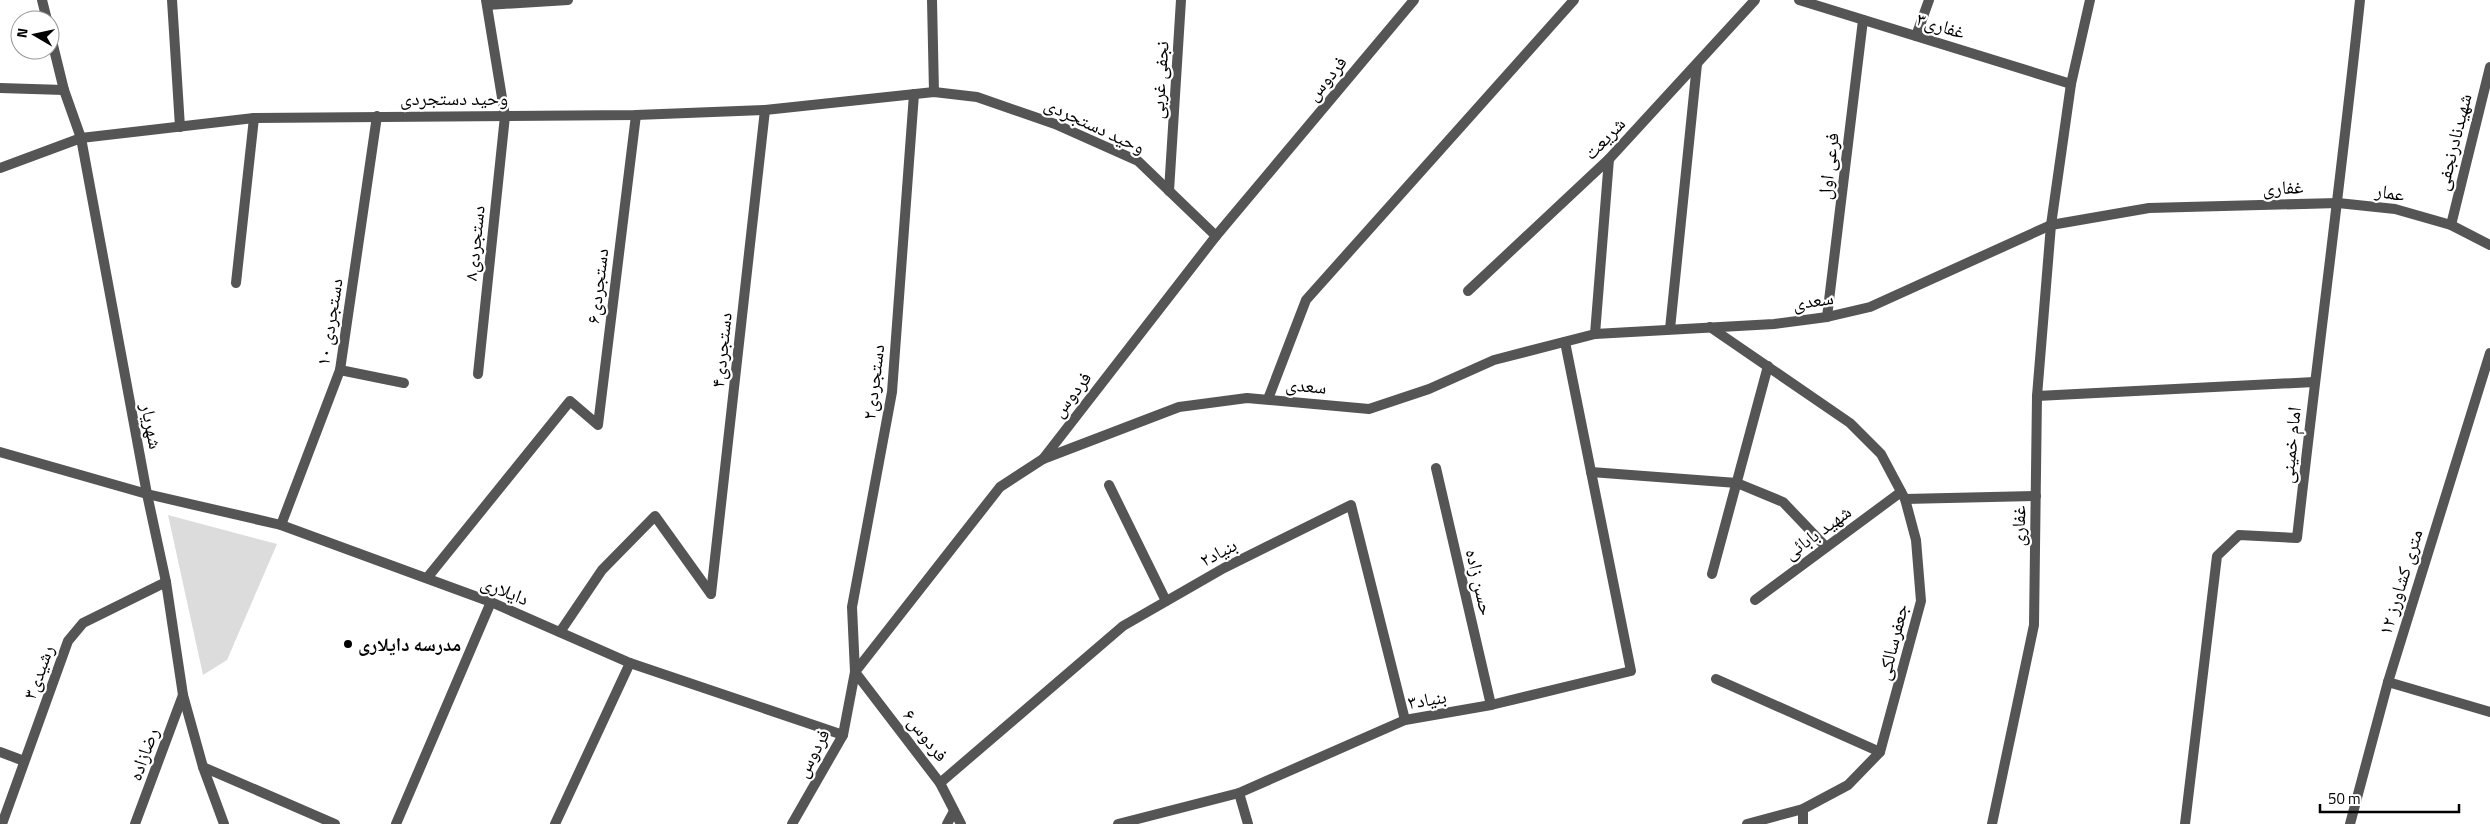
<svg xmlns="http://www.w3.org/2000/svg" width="2490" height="824" font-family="'Titillium Web','Noto Naskh Arabic',sans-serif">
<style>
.green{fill:#dcdcdc}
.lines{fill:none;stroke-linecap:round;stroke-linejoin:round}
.lane{stroke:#555;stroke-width:10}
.street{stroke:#555;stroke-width:10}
.poi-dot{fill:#000;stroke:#fff;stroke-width:2}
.labels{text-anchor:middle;stroke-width:4.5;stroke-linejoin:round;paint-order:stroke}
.street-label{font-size:19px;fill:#000;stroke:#fff}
.poi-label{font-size:19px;font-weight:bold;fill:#000;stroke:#fff;text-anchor:start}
</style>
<rect width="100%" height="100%" fill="#fff"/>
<!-- green -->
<polygon class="green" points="168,515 277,544 227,660 203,675"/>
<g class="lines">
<!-- lane -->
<g class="lane">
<polyline points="1591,472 1737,483 1783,502 1826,547"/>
<polyline points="1712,574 1768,366"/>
</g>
<!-- street -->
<g class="street">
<polyline points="42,0 47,20"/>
<polyline points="172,0 180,127"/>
<polyline points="932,0 934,92"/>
<polyline points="1799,0 2071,84"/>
<polyline points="487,5 568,0"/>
<polyline points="50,33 64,90 81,138 147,494 166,582 183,695 203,767 224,824"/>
<polyline points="1916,36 1929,0"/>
<polyline points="0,88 64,90"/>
<polyline points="0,168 81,138 254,118 636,115 765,110 934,92 977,97 1055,124 1138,161 1216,236"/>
<polyline points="1169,191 1181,0"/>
<polyline points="2451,225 2490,67"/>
<polyline points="236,283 254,118"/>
<polyline points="1468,291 1609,159 1755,0"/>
<polyline points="1827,317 1863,20"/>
<polyline points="1710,327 1850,423 1881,454 1905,499 1916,540 1921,601 1880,752 1848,785 1803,809 1747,824"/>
<polyline points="1670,329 1697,64"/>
<polyline points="1595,334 1609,159"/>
<polyline points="340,370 404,383"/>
<polyline points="478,374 505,116 486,0"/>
<polyline points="2037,396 2314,382"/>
<polyline points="1268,399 1306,300 1574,0"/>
<polyline points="0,452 147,494 281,525 491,602 630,663 843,735"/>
<polyline points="1043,459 1179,407 1247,398 1369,409 1429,389 1494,360 1595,334 1774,324 1827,317 1870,307 2051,225 2149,208 2338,203 2395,209 2451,225 2490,245"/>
<polyline points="1436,468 1491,705"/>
<polyline points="1109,485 1166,601"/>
<polyline points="1905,499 2036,496"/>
<polyline points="281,525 340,370 377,116"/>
<polyline points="427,578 570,401 598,425 636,115"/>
<polyline points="711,594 765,110"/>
<polyline points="1755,600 1901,492"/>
<polyline points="560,632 602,570 655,516 711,594"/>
<polyline points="855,672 852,607 892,392 914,94"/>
<polyline points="855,672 940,783 961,824"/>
<polyline points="1716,679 1880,752"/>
<polyline points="2388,682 2490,712"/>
<polyline points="0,752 24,761"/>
<polyline points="203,767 335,824"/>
<polyline points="940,783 1123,626 1224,568 1351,505 1405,720"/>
<polyline points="1239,793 1248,824"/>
<polyline points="2,824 68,641 83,623 166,582"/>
<polyline points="135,824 183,695"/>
<polyline points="396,824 491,602"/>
<polyline points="555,824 630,663"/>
<polyline points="792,824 843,735 855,672 1000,487 1043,459 1216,236 1414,0"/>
<polyline points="947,824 954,811"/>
<polyline points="1118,824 1239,793 1405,720 1491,705 1631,671 1565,342"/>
<polyline points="1803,824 1803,809"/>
<polyline points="1992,824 2034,625 2037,396 2051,225 2071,84 2090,0"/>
<path d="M2185,824L2217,556L2239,535L2297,538C2317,359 2341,180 2360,0"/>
<polyline points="2350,824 2388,682 2490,353"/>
</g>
</g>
<!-- markers -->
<circle class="poi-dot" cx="348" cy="644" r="5"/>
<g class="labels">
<!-- street labels -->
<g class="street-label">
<text transform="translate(1941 25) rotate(17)" y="7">غفاری۳</text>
<text transform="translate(1326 78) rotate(-50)" y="7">فردوس</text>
<text transform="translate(1159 80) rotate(-86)" y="7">نجفی غربی</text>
<text x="454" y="105">وحید دستجردی</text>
<text transform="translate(1095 125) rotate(25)" y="7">وحید دستجردی</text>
<text transform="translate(1604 138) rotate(-46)" y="7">شریعت</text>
<text transform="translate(2453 142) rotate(-76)" y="7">شهیدنادرنجفی</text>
<text transform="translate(1828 166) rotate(-83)" y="7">فرعی اول</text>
<text transform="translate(2283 187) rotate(-2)" y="7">غفاری</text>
<text transform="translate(2390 192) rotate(9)" y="7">عمار</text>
<text transform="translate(474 243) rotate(-84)" y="7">دستجردی۸</text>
<text transform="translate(597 286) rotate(-83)" y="7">دستجردی۶</text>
<text transform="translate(1813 300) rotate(-9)" y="7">سعدی</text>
<text transform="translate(329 322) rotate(-81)" y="7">دستجردی ۱۰</text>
<text transform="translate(721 350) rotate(-84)" y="7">دستجردی۴</text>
<text transform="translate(873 382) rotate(-83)" y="7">دستجردی۲</text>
<text transform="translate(1306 385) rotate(5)" y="7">سعدی</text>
<text transform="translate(1071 394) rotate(-52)" y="7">فردوس</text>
<text transform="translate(152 426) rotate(79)" y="7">شهریار</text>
<text transform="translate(2290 445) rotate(-84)" y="7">امام خمینی</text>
<text transform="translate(2018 526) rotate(-89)" y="7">غفاری</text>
<text transform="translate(1817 532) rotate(-36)" y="7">شهید بابائی</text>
<text transform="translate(1218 552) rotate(-28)" y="7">بنیاد۲</text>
<text transform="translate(1480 582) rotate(77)" y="7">حسن زاده</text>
<text transform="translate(2400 582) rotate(-73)" y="7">۱۲ متری کشاورز</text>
<text transform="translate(505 590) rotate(22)" y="7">دایلاری</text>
<text transform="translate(1892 642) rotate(-76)" y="7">جعفرسالکی</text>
<text transform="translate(38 672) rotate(-70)" y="7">رشیدی۳</text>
<text transform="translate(1427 699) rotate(-10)" y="7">بنیاد۳</text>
<text transform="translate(926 735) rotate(52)" y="7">فردوس۶</text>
<text transform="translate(812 753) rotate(-62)" y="7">فردوس</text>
<text transform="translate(143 754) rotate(-70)" y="7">رضازاده</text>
</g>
<!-- poi labels -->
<g class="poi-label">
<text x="358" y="651">مدرسه دایلاری</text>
</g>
</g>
<!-- north arrow -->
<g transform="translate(35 35) rotate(279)"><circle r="24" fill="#ffffff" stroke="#999999"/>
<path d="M0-4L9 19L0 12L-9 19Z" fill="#000000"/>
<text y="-8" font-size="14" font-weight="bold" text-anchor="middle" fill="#000000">N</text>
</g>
<!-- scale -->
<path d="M2320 804v8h139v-8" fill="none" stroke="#000000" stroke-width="2.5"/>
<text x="2328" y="804" font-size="15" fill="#000000" stroke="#ffffff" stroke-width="4" paint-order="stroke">50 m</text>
</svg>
